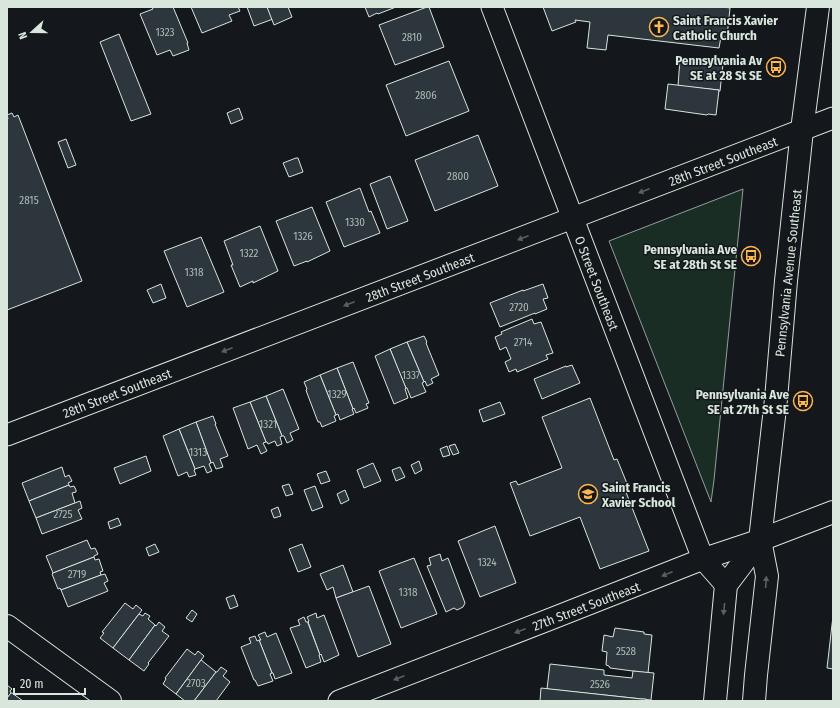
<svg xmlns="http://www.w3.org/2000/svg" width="840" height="708" font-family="'Fira Sans Condensed',sans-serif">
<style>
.green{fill:#1a2d24;stroke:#939e99}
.building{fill:#2c363c;stroke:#d8e6dc}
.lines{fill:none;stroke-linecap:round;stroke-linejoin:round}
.minor-casing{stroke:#d8e6dc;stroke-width:23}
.tertiary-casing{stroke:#d8e6dc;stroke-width:24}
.secondary-casing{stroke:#d8e6dc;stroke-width:24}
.trunk-casing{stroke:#d8e6dc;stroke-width:24}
.minor{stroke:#14181c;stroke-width:21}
.tertiary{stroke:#14181c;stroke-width:22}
.secondary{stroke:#14181c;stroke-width:22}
.trunk{stroke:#14181c;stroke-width:22}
.oneway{fill:#59605f}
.labels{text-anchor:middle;stroke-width:3;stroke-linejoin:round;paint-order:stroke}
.number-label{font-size:11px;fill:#adbab4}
.poi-label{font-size:13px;font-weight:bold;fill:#d8e6dc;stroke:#14181c;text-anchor:end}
.street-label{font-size:13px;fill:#d8e6dc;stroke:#14181c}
</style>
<rect width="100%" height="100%" fill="#14181c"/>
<!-- green -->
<polygon class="green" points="743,189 714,480 711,502 609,241"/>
<!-- building -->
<g class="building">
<polygon points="152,7 173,7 188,43 187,43 189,50 173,56 170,50 157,55 140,14 153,9"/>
<polygon points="191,7 238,7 240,11 229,15 232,21 202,33"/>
<polygon points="247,7 267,7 273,19 254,26"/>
<polygon points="267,7 288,7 292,17 274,25"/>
<polygon points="365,7 396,7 378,14 377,13 369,17"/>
<polygon points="427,7 429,7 444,47 395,65 379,25"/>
<polygon points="543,7 723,7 730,8 727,37 721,37 719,48 608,35 606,50 587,48 590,22 575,20 576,22 552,31"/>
<polygon points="119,34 151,114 131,121 100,42"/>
<polygon points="680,59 723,64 720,91 718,91 719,90 678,86"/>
<polygon points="449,61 469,111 406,136 386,85"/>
<polygon points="668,84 719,90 716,115 708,114 707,115 665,109"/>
<polygon points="239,108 243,119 231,124 227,113"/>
<polygon points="12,113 14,117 18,115 82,281 7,310 7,119 8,119 7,115"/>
<polygon points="478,135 498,186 435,211 415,160"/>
<polygon points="66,139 76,165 68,168 58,142"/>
<polygon points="296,158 298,158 303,172 289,177 283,163"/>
<polygon points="390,176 408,221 387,229 370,184"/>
<polygon points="360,188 369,212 371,211 380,233 344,247 326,202"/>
<polygon points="312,207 330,251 307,262 307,261 294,266 276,221"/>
<polygon points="260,226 278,271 253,283 253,281 240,287 231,265 233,265 224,241"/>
<polygon points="201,237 224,292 187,307 164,251"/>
<polygon points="161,284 166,298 153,303 147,290"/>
<polygon points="543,284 548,298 543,299 547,309 535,314 535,313 500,327 490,303 523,290 523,291"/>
<polygon points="532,319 534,324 541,322 553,353 546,355 548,359 517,372 516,369 509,372 505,362 511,359 509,354 506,347 500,350 495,337 502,334 501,332"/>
<polygon points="424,336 427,342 426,343 439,375 431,379 433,383 427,386 425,381 424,382 407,342"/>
<polygon points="407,342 424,382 422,383 426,392 411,398 407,388 406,388 404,384 390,349"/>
<polygon points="390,349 406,388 405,389 408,398 394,404 375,356"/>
<polygon points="353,362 369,403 366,404 368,408 356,413 354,408 353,409 337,368"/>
<polygon points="572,365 580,383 542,399 534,379 566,366 566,367"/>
<polygon points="337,368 353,409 352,409 354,414 340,420 338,414 336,415 320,375"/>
<polygon points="320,375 336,415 334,416 336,421 322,427 320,422 318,422 307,393 306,390 307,389 304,382"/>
<polygon points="283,389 299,429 290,433 293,440 287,443 284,436 282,436 266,396"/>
<polygon points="266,396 282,436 280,437 282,444 277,446 275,441 268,444 267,442 266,442 250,402"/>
<polygon points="590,398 614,460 617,459 628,486 624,487 649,551 600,569 580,517 530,536 510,483 516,481 518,485 562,468 542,417"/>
<polygon points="250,402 266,442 263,443 267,451 261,454 257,445 248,449 233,408"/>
<polygon points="500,402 505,414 483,422 479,410"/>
<polygon points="213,416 216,424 215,424 228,456 220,459 223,467 216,469 213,462 211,463 196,422"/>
<polygon points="196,422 211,463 209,464 212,471 207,473 204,466 195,469 179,429"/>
<polygon points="179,429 195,469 194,470 196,475 189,477 187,472 178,476 163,436"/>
<polygon points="455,444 459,453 453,455 449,446"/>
<polygon points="447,446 450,455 443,457 440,449"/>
<polygon points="146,456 151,471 120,484 114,468"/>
<polygon points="419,461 422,470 415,474 411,465"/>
<polygon points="373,463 381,481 364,488 357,470"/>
<polygon points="62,467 65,477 69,475 72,481 68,483 69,485 29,501 22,483"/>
<polygon points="400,467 405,477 396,481 392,470"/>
<polygon points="326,471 330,481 321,484 317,474"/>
<polygon points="289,484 293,494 286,496 282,486"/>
<polygon points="69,485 70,487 74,486 76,490 76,492 72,493 75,503 36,518 29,501"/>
<polygon points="315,486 323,507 312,511 304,490"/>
<polygon points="345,490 349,500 341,504 337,494"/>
<polygon points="80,501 82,508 78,510 82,519 42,534 36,518"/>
<polygon points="278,507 281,516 274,518 271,510"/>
<polygon points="118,518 121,525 110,529 108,522"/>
<polygon points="495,526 516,583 480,597 458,541"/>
<polygon points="87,540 91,549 95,548 98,554 94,556 94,557 53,573 46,556"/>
<polygon points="155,544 159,552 149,556 146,548"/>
<polygon points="302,544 311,567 298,572 289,549"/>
<polygon points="440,554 442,561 448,558 465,603 463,607 457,610 454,608 446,612 427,566 431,565 429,558"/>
<polygon points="94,557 95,560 99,559 103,571 100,572 101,575 61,590 60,588 58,589 52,574 53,573"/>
<polygon points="414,558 437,614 401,628 379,571"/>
<polygon points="343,565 353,592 336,598 333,587 327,590 320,574"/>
<polygon points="105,574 108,581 104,583 108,591 68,607 61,590 101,575"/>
<polygon points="369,586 391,644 358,657 336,598"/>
<polygon points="234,595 238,606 230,609 226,598"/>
<polygon points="125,603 133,609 136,605 142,610 113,648 100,638 104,633 102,632"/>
<polygon points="192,610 197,614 192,622 186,618"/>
<polygon points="145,613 150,616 148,619 155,625 129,660 113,648 139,614 143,616"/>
<polygon points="316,613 317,618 324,615 339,655 324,662 321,654 320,655 308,622 309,621 307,617"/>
<polygon points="833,616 833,669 827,668"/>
<polygon points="304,617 306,622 308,622 308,623 320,655 319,655 321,662 306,668 290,628 300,625 298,620"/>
<polygon points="159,622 165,627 162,631 169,636 148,663 149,664 144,671 129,660 155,625 156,626"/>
<polygon points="615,628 644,632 644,634 652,635 648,673 610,668 609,666 606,665 607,652 602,651 604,635 613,637"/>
<polygon points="265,632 267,637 276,633 292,673 275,679 273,673 272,673 259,640 261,640 258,635"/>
<polygon points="255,636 257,641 259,640 272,673 270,674 273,681 258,686 255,680 254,680 241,647 251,643 249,638"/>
<polygon points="187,649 195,655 198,651 204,656 176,694 163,684 166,679 165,678"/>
<polygon points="201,660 216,672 194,701 185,701 176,694"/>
<polygon points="550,664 604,670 604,675 632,678 633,671 654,673 651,700 547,689"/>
<polygon points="221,667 227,671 223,676 230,682 216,701 194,701 216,672 217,672"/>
<polygon points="7,685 12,689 10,691 11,693 7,698"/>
<polygon points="541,688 642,699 646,699 646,701 540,701"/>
<polygon points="11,693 12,693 23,701 7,701 7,698"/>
</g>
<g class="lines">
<defs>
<g id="minor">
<polyline points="492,7 703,559 726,585"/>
<polyline points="7,435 833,118"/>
<polyline points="339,701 543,622 703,559 760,540"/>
</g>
<polyline id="tertiary" points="760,540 833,512"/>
<polyline id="secondary" points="7,626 110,701"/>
<g id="trunk">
<polyline points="715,701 726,585 760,540"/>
<polyline points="754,701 756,675 767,576 760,540 776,399 786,281 802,130 818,7"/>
</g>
</defs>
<!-- minor casing -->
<use href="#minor" class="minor-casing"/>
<!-- tertiary casing -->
<use href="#tertiary" class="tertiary-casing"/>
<!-- secondary casing -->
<use href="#secondary" class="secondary-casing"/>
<!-- trunk casing -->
<use href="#trunk" class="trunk-casing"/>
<!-- minor -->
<use href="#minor" class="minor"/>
<!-- tertiary -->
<use href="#tertiary" class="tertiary"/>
<!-- secondary -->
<use href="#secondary" class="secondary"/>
<!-- trunk -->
<use href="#trunk" class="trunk"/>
</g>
<!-- one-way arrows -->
<defs><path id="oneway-solid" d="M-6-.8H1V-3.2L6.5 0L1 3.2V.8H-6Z"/></defs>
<g class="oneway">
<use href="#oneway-solid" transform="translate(644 191) rotate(159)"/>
<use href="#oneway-solid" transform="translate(523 238) rotate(159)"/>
<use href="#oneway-solid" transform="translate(349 304) rotate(159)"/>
<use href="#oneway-solid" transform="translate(227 350) rotate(159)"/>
<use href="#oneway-solid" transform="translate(667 574) rotate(158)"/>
<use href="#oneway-solid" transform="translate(766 582) rotate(-86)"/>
<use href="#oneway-solid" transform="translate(724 609) rotate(96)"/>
<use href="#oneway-solid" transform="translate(520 631) rotate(159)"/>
<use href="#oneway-solid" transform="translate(399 678) rotate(159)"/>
</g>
<!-- icons -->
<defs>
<symbol id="church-ring" viewBox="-11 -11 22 22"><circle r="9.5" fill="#14181c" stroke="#ffb74d" stroke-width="1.5"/><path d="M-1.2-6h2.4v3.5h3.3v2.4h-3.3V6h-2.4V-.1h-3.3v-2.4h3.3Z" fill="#ffb74d"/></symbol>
<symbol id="bus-ring" viewBox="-11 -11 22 22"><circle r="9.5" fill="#14181c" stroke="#ffb74d" stroke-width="1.5"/><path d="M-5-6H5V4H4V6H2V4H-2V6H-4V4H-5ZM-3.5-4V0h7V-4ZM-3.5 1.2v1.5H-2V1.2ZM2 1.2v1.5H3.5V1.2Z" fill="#ffb74d"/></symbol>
<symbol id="school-ring" viewBox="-11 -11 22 22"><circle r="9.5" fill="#14181c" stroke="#ffb74d" stroke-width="1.5"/><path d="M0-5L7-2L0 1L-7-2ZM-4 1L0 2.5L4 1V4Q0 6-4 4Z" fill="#ffb74d"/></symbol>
</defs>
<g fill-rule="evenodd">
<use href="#church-ring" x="648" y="16" width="22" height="22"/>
<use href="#bus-ring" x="765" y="56" width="22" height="22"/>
<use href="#bus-ring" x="740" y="245" width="22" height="22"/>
<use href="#bus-ring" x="792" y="390" width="22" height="22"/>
<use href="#school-ring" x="577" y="483" width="22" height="22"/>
</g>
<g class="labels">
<!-- number labels -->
<g class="number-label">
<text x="165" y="36">1323</text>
<text x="412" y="41">2810</text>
<text x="426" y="99">2806</text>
<text x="458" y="180">2800</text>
<text x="29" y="204">2815</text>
<text x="355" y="226">1330</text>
<text x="303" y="240">1326</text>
<text x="249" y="257">1322</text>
<text x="194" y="276">1318</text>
<text x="519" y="311">2720</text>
<text x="523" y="346">2714</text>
<text x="411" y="379">1337</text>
<text x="337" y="398">1329</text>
<text x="268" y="428">1321</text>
<text x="198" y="456">1313</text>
<text x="63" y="518">2725</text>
<text x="487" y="566">1324</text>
<text x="77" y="578">2719</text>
<text x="408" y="596">1318</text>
<text x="626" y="655">2528</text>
<text x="196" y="687">2703</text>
<text x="600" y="688">2526</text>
</g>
<!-- poi labels -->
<g class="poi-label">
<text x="673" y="25" text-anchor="start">Saint Francis Xavier<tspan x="673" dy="15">Catholic Church</tspan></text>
<text x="762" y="65">Pennsylvania Av<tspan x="762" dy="15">SE at 28 St SE</tspan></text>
<text x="737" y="254">Pennsylvania Ave<tspan x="737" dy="15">SE at 28th St SE</tspan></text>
<text x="789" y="399">Pennsylvania Ave<tspan x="789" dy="15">SE at 27th St SE</tspan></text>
<text x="602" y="492" text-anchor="start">Saint Francis<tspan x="602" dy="15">Xavier School</tspan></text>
</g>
<!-- street labels -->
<g class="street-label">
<text transform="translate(723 161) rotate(-21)" y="5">28th Street Southeast</text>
<text transform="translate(788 273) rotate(-84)" y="5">Pennsylvania Avenue Southeast</text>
<text transform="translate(420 277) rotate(-21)" y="5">28th Street Southeast</text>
<text transform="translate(597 283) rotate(69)" y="5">O Street Southeast</text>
<text transform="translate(117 393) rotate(-21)" y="5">28th Street Southeast</text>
<text transform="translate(586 606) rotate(-21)" y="5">27th Street Southeast</text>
</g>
</g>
<!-- border -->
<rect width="840" height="708" fill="none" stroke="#d8e6dc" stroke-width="16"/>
<!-- north arrow -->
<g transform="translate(32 32) rotate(249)" stroke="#14181c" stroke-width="3" paint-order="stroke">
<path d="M0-3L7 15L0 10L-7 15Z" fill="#d8e6dc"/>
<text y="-6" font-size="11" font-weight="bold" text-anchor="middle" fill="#d8e6dc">N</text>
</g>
<!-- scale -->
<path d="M14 688v6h71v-6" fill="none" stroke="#d8e6dc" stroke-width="2"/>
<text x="20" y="688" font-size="12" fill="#d8e6dc" stroke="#14181c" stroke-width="3" paint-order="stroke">20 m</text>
</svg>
